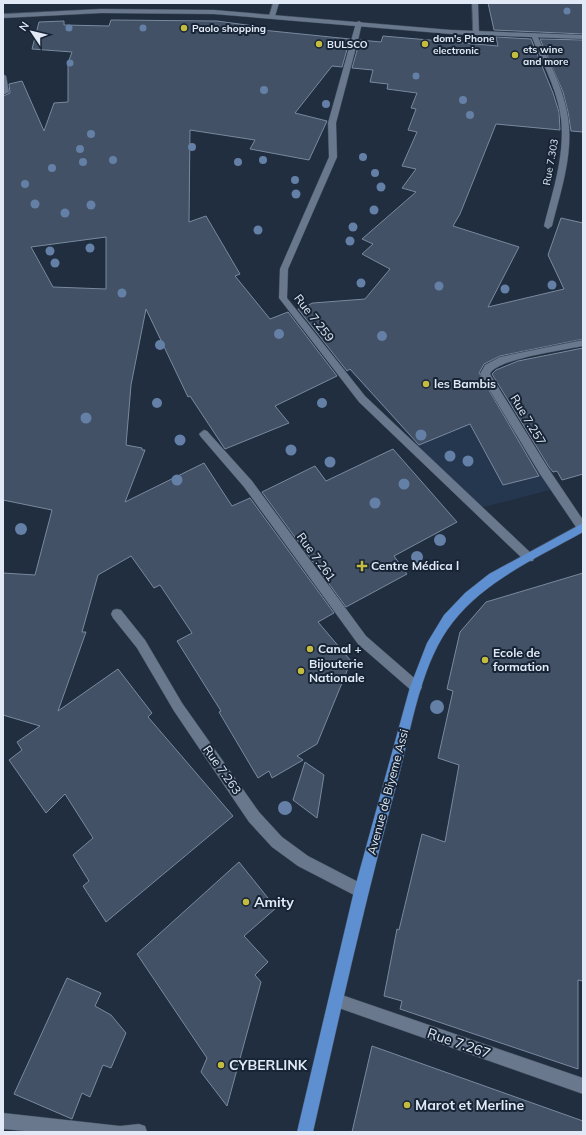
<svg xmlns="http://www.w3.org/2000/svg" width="586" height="1135" font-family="Mulish,sans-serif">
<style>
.built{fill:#25374e}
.building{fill:#425165;stroke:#79899f;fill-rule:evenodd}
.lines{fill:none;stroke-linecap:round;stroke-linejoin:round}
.minor-casing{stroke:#414c5c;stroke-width:1}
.secondary-casing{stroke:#414c5c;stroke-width:1}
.primary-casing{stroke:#414c5c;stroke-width:1}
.minor{fill:#69788d;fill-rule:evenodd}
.secondary{fill:#69788d;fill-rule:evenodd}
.primary{fill:#5e8fd0;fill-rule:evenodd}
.tree{fill:#6480a6}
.poi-dot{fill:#c4bc3e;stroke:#172435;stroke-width:1.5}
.labels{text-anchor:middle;stroke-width:4;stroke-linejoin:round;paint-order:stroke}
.far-poi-label{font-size:10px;font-weight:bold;fill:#e0e9f5;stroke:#172435;text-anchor:start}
.far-street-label{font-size:10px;fill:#e0e9f5;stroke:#172435}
.street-label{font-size:12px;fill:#e0e9f5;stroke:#172435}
.poi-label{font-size:12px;font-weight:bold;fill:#e0e9f5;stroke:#172435;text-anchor:start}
.near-poi-label{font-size:14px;font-weight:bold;fill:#e0e9f5;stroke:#172435;text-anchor:start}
.near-street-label{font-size:14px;fill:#e0e9f5;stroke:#172435}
</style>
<rect width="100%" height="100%" fill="#202e3f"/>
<!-- built -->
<polygon class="built" points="479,289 516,348 474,359 550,490 476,509 326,345"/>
<!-- building -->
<g class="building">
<polygon points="488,3 583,3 583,34 494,30"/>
<path d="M111,20L217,21L254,26L252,29L350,39L342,67L332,66L295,113L327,121L309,160L250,149L255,140L190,130L189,222L206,216L240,274L235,276L270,319L288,312L337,376L275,406L289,423L225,449L190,396L188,397L146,309L131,385L126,445L142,448V450H145L125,502L204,463L232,506L250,498L334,613L318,622L351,661L317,744L297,756L303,760L272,778L269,771L258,778L219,712L221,711L177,641L192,633L160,585L154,588L131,556L98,575L82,632H86L58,711L118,669L152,713L148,717L233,816L106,922L83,886L89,881L73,855L93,838L65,794L46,813L9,760L22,750L17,742L40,726L3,715V573L35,575L52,510L3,500V96L10,93L9,84L22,81L44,131L54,103L68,102V63L72,52L32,49L39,22L64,21V25L109,26ZM106,237V289L53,287L31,247Z"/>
<polygon points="383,36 498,46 496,37 531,39 553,93 559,112 560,130 496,124 460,214 453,226 519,247 488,307 564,289 548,255 561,218 583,223 583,339 500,356 484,364 479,373 539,476 503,485 470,424 419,445 350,369 347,371 298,309 313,303 365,299 390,269 362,254 373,244 362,239 416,192 402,188 416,169 402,166 417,132 408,130 416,109 411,108 417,93 387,89 388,84 370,82 373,70 352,68 360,40 381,42"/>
<polygon points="540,39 583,40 583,132 571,131 568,112 563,92"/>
<polygon points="583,348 583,474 562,480 557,471 553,472 549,467 492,374 496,370 518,361"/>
<polygon points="393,449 457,522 394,556 407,574 346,607 262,492 315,466 326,481"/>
<polygon points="583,573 583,981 578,980 578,1069 400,1009 402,1001 384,996 397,929 399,930 422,834 445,842 459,765 438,758 453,691 447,689 460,632 486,602"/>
<polygon points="305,762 324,775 317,818 293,800"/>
<polygon points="239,862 276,908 244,936 268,962 255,975 261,982 227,1106 201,1072 207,1058 137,954"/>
<polygon points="67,978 101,993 95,1006 111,1015 126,1033 111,1068 103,1065 90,1097 82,1093 72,1119 14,1094"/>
<polygon points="372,1046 583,1121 583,1132 352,1132"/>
</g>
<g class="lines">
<defs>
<g id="minor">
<polygon points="273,3 279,3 275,16 272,18 269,16"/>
<polygon points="472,3 478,3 479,33 476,35 473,33"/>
<polygon points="359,21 362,23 359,36 336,123 337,157 288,269 287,298 365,396 533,555 534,558 533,561 525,561 359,402 279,298 280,269 329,157 328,123 356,23"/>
<path d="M534,33L537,35C548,60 562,85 567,112C575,150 561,190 552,226L548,229L544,226C553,190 567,150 560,112C555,85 541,60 531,35Z"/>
<polygon points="3,74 6,76 9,92 5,94 3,94"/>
<path d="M583,340V346C565,350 496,359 490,374L548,468L583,520L582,531L578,530L540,474L480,374L485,365L500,357Z"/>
<polygon points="204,430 207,431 252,481 366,636 420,683 422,687 420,691 416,693 412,691 358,644 244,487 201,437 199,434"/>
<polygon points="117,609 121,610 145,640 182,703 259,812 282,837 308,856 366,886 368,891 366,896 361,898 356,896 298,866 272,847 249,822 174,711 137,648 113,618 111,614 113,610"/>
<polygon points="336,993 583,1078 583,1094 336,1007 331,1005 329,1000 331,995"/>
<polygon points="3,1113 120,1126 139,1124 145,1126 147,1132 36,1132 3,1129"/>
</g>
<polygon id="secondary" points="101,9 214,10 451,30 583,35 583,39 451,34 214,14 101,13 3,18 3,14"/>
<path id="primary" d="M583,523V532C537,558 486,580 453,622C421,662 412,726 399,775C367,893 340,1012 313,1132H297L354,891L410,687L427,643L444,615L465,593L489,574Z"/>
</defs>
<!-- minor casing -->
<use href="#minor" class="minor-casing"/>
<!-- secondary casing -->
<use href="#secondary" class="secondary-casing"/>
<!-- primary casing -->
<use href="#primary" class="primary-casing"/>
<!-- minor -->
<use href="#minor" class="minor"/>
<!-- secondary -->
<use href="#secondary" class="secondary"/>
<!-- primary -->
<use href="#primary" class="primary"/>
</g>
<!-- trees -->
<g class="tree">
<circle cx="567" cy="11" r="3.5"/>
<circle cx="69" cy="28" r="3.5"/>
<circle cx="143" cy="28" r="3.5"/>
<circle cx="70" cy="63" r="3.5"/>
<circle cx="416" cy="76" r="3.5"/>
<circle cx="264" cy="90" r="4"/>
<circle cx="463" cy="100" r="4"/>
<circle cx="326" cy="104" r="4"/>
<circle cx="470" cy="115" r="4"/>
<circle cx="91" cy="134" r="4"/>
<circle cx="192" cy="147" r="4"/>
<circle cx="80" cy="149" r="4"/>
<circle cx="363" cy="157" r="4"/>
<circle cx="113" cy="160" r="4"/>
<circle cx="263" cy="160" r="4"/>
<circle cx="83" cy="162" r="4"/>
<circle cx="238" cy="162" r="4"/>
<circle cx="52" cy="168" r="4"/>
<circle cx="375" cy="173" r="4"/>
<circle cx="295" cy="180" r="4"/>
<circle cx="25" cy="184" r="4"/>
<circle cx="381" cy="187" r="4.5"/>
<circle cx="296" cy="194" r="4.5"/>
<circle cx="35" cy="204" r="4.5"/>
<circle cx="91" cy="205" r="4.5"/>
<circle cx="374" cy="210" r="4.5"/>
<circle cx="65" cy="213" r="4.5"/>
<circle cx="353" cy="227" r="4.5"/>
<circle cx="258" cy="230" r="4.5"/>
<circle cx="350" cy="241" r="4.5"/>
<circle cx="90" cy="248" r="4.5"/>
<circle cx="50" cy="251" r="4.5"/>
<circle cx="55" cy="263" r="4.5"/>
<circle cx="361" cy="283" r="4.5"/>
<circle cx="552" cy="285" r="4.5"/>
<circle cx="439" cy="286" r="4.5"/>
<circle cx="505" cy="289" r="4.5"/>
<circle cx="122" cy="293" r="4.5"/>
<circle cx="279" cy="334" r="5"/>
<circle cx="382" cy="336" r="5"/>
<circle cx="160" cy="345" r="5"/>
<circle cx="157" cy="403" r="5"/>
<circle cx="322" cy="403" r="5"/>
<circle cx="86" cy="418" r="5.5"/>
<circle cx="421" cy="435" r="5.5"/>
<circle cx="180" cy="440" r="5.5"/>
<circle cx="291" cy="450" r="5.5"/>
<circle cx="450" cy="456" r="5.5"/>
<circle cx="468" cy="461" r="5.5"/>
<circle cx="330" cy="462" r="5.5"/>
<circle cx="177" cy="480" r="5.5"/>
<circle cx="404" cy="484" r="5.5"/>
<circle cx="375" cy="503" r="5.5"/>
<circle cx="21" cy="529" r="6"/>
<circle cx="440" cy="540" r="6"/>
<circle cx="417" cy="557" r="6"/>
<circle cx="437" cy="707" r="7"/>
<circle cx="285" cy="808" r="7"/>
</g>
<!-- markers -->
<g class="poi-dot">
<circle cx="184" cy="28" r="4"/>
<circle cx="319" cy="44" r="4"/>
<circle cx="425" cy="44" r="4"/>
<circle cx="515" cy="55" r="4"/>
<circle cx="426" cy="384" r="4"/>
<path d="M360 560h4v4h4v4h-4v4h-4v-4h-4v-4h4z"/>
<circle cx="310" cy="649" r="4"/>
<circle cx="485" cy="660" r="4"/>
<circle cx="301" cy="671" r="4"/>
<circle cx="246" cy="902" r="4"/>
<circle cx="221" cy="1065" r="4"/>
<circle cx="407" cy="1105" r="4"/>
</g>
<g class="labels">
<!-- far-poi labels -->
<g class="far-poi-label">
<text x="192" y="32">Paolo shopping</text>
<text x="433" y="42">dom's Phone<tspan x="433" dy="12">electronic</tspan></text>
<text x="327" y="48">BULSCO</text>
<text x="523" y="53">ets wine<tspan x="523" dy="12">and more</tspan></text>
</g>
<!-- far-street labels -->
<g class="far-street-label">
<text transform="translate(550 162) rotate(-80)" y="4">Rue 7.303</text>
</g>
<!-- street labels -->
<g class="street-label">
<text transform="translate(314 318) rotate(52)" y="4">Rue 7.259</text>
<text transform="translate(528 420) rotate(59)" y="4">Rue 7.257</text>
<text transform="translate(316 557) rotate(54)" y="4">Rue 7.261</text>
<text transform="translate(222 770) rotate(55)" y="4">Rue 7.263</text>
<text transform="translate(388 792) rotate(-75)" y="4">Avenue de Biyeme Assi</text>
</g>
<!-- poi labels -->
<g class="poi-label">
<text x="434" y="388">les Bambis</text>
<text x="371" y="570">Centre Médica l</text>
<text x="318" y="653">Canal +</text>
<text x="493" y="657">Ecole de<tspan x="493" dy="14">formation</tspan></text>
<text x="309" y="668">Bijouterie<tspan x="309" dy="14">Nationale</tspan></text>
</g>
<!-- near-poi labels -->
<g class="near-poi-label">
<text x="254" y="907">Amity</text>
<text x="229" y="1070">CYBERLINK</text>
<text x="415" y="1110">Marot et Merline</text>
</g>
<!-- near-street labels -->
<g class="near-street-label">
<text transform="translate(459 1043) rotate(19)" y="5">Rue 7.267</text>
</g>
</g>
<!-- border -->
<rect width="586" height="1135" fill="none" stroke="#e0e9f5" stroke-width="8"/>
<!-- north arrow -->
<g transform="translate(32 32) rotate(305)" stroke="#172435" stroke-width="3" paint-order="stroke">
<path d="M0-3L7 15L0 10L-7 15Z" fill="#e0e9f5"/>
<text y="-6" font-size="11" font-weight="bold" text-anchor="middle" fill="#e0e9f5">N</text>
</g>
</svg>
